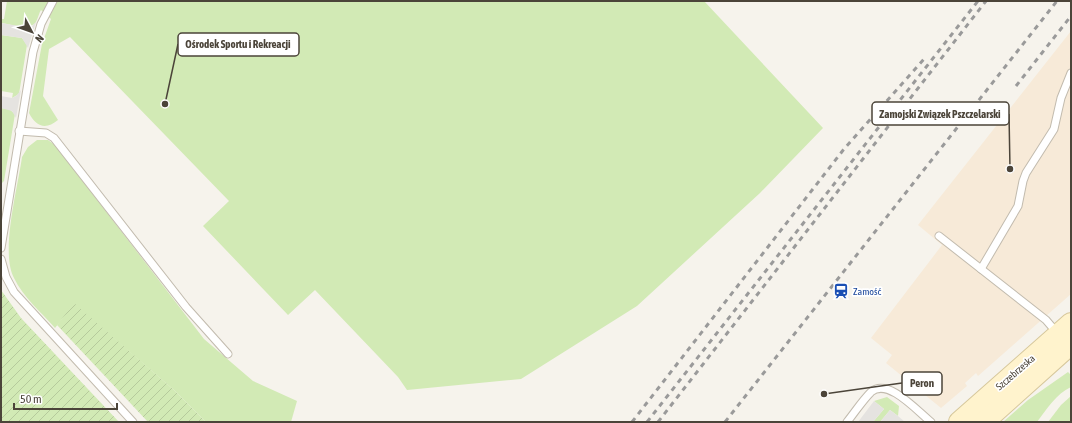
<svg xmlns="http://www.w3.org/2000/svg" width="1072" height="423" font-family="'Asap Condensed',sans-serif">
<style>
.commercial{fill:#f7ead8}
.grass{fill:#d2eab5}
.garden{fill:url(#garden-furrows)}
.parking{fill:#e5e3e0}
.lines{fill:none;stroke-linecap:round;stroke-linejoin:round}
.lane-casing{stroke:#c2bbae;stroke-width:9}
.secondary-casing{stroke:#d6c79b;stroke-width:22}
.lane{stroke:#fff;stroke-width:7}
.secondary{stroke:#fff3cd;stroke-width:20}
.rail{stroke:#9a9a9a;stroke-width:3;stroke-dasharray:5 5;stroke-linecap:butt}
.labels{text-anchor:middle;stroke-width:3.5;stroke-linejoin:round;paint-order:stroke}
.transit-label{font-size:10px;fill:#164399;stroke:#fff;text-anchor:start}
.street-label{font-size:10px;fill:#4b4439;stroke:#fff}
.leader{fill:none;stroke:#4b4439;stroke-width:1.5}
.callout-dot{fill:#4b4439;stroke:#fff;stroke-width:1.5}
.callout{fill:#fff;stroke:#4b4439;stroke-width:1.5}
.callout-label{font-size:11px;text-anchor:middle;font-weight:bold;fill:#4b4439}
</style>
<defs>
<pattern id="garden-furrows" width="10" height="10" patternUnits="userSpaceOnUse"><rect width="10" height="10" fill="#d2eab5"/><path d="M-1 1l2-2M0 10L10 0M9 11l2-2" fill="none" stroke="#b6ca9c"/></pattern>
</defs>
<rect width="100%" height="100%" fill="#f6f3ec"/>
<!-- commercial -->
<polygon class="commercial" points="1071,31 1071,294 978,376 976,373 965,383 967,386 941,408 886,363 892,355 871,338 942,245 918,225"/>
<!-- grass -->
<g class="grass">
<path d="M7,1H704L823,128L760,193L637,306L521,379L407,390L398,377L315,290L288,315L203,226L229,201L70,37L49,49L43,96L58,120C46,130 36,127 29,113L42,44L51,19L41,10C39,13 38,18 36,22C30,31 10,24 1,23V19H4Z"/>
<polygon points="1,35 22,38 27,45 19,94 12,98 13,93 1,91"/>
<polygon points="1,108 9,109 15,114 4,181 1,184"/>
<path d="M37,140H48L55,145L204,339L253,381L297,401L291,422H206L174,390L74,304L55,328C41,312 23,297 14,278C0,252 18,187 22,157L28,147Z"/>
<path d="M1068,372L1071,375V387C1056,394 1047,409 1037,422H1003L1028,400Z"/>
<polygon points="1071,396 1071,422 1048,422 1061,405"/>
<polygon points="887,397 899,406 898,416 890,410 880,422 873,422 884,409 874,401"/>
</g>
<!-- garden -->
<g class="garden">
<polygon points="1,290 21,318 119,422 1,422"/>
<polygon points="74,303 174,390 206,422 148,422 57,325"/>
</g>
<!-- parking -->
<g class="parking">
<polygon points="36,22 28,48 22,38 1,35 1,23 25,27 32,26"/>
<polygon points="21,90 16,118 12,111 1,108 1,96 12,98 16,96"/>
<polygon points="874,401 884,409 873,422 858,422"/>
<polygon points="890,410 898,416 905,422 880,422"/>
</g>
<g class="lines">
<defs>
<g id="lane">
<polyline points="19,131 46,133 54,138 186,307 228,354"/>
<polyline points="939,236 1046,320 1058,334"/>
<polyline points="1,248 33,52 41,24 53,1"/>
<polyline points="1,259 6,277 14,292 133,422"/>
<polyline points="981,269 1018,206 1023,181 1026,173 1054,129 1061,98 1071,73"/>
<path d="M847,422C855,412 862,401 871,392C888,377 918,412 931,422"/>
</g>
<g id="secondary">
<polyline points="959,422 1071,323"/>
<polyline points="984,422 1071,344"/>
</g>
</defs>
<!-- lane casing -->
<use href="#lane" class="lane-casing"/>
<!-- secondary casing -->
<use href="#secondary" class="secondary-casing"/>
<!-- lane -->
<use href="#lane" class="lane"/>
<!-- secondary -->
<use href="#secondary" class="secondary"/>
<!-- rail -->
<g class="rail">
<polyline points="1016,86 1071,16"/>
<polyline points="632,422 844,149 925,58"/>
<polyline points="647,422 978,1"/>
<polyline points="658,422 986,1"/>
<polyline points="725,422 1057,1"/>
</g>
</g>
<!-- icons -->
<defs>
<symbol id="station-bare" viewBox="-9 -9 18 18"><path d="M-3-6H3Q5-6 5-4V2Q5 4 3 4L4.5 6H3L1.5 4h-3L-3 6H-4.5L-3 4Q-5 4-5 2V-4Q-5-6-3-6ZM-3.5-4v3h7v-3ZM-3.5 1v1.5H-2V1ZM2 1v1.5H3.5V1Z" fill="#1a4fb4" stroke="#fff" stroke-width="2.5" paint-order="stroke"/></symbol>
</defs>
<g fill-rule="evenodd">
<use href="#station-bare" x="830" y="280" width="22" height="22"/>
</g>
<g class="labels">
<!-- transit labels -->
<g class="transit-label">
<text x="853" y="295">Zamość</text>
</g>
<!-- street labels -->
<g class="street-label">
<text transform="translate(1015 372) rotate(-41)" y="4">Szczebrzeska</text>
</g>
</g>
<!-- callouts -->
<path class="leader" d="M165 104L178 44M1010 169L1009 114M824 394L902 383"/>
<g class="callout-dot">
<circle cx="165" cy="104" r="4"/>
<circle cx="1010" cy="169" r="4"/>
<circle cx="824" cy="394" r="4"/>
</g>
<g class="callout">
<rect x="178" y="33" width="121" height="23" rx="4"/>
<rect x="872" y="102" width="137" height="23" rx="4"/>
<rect x="902" y="372" width="40" height="23" rx="4"/>
</g>
<g class="callout-label">
<text x="238" y="48">Ośrodek Sportu i Rekreacji</text>
<text x="940" y="118">Zamojski Związek Pszczelarski</text>
<text x="922" y="387">Peron</text>
</g>
<!-- border -->
<rect width="1072" height="423" fill="none" stroke="#4b4439" stroke-width="4"/>
<!-- north arrow -->
<g transform="translate(32 32) rotate(131)" stroke="#ffffff" stroke-width="3" paint-order="stroke">
<path d="M0-3L7 15L0 10L-7 15Z" fill="#4b4439"/>
<text y="-6" font-size="11" font-weight="bold" text-anchor="middle" fill="#4b4439">N</text>
</g>
<!-- scale -->
<path d="M14 403v6h103v-6" fill="none" stroke="#4b4439" stroke-width="2"/>
<text x="20" y="403" font-size="12" fill="#4b4439" stroke="#ffffff" stroke-width="3" paint-order="stroke">50 m</text>
</svg>
